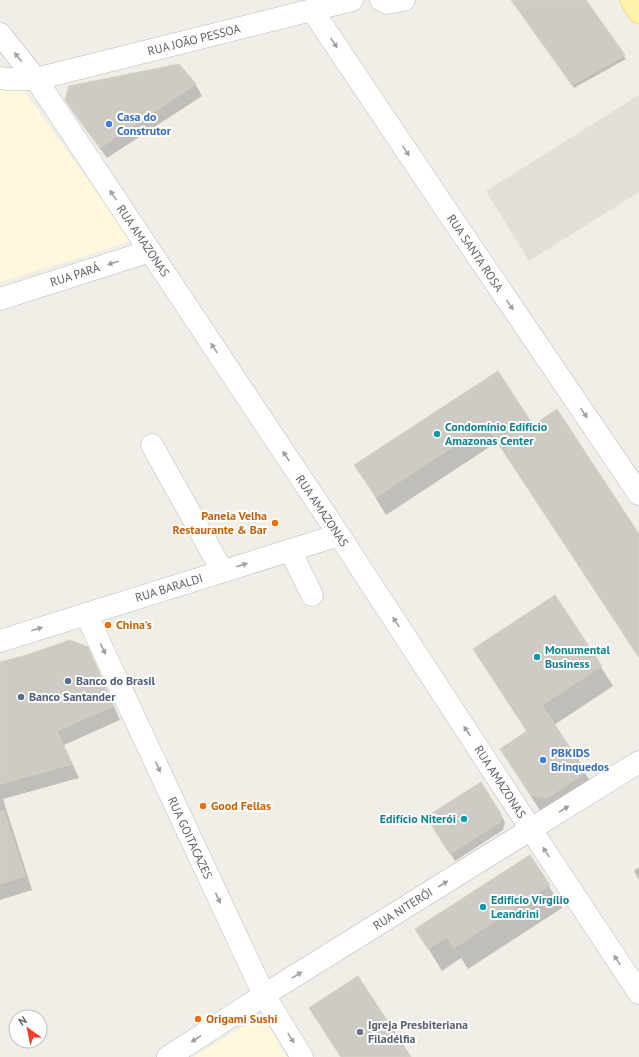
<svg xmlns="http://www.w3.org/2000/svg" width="639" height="1057" font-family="'PT Sans',sans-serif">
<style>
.commercial{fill:#fff8dc}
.education{fill:#e2e0d6}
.shadow{fill:#0003}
.building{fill:#cdcbc4;stroke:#d5d0c3}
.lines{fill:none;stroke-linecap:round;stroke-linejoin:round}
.minor-casing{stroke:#b8bbc0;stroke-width:23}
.major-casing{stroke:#f8cf57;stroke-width:23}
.minor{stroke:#fff;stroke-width:22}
.major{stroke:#fff4ac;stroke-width:22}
.oneway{fill:#9ea0a4}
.shop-dot{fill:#3f7fe0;stroke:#fff;stroke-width:1.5}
.culture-dot{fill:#0f9aa8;stroke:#fff;stroke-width:1.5}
.food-dot{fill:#e8710a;stroke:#fff;stroke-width:1.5}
.service-dot{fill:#5c6f8a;stroke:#fff;stroke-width:1.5}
.worship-dot{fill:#6b7280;stroke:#fff;stroke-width:1.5}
.labels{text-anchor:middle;stroke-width:4;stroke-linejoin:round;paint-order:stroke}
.street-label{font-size:12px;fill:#5d6167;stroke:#fff}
.shop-label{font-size:12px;font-weight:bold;fill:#366cbe;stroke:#fff;text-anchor:start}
.culture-label{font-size:12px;font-weight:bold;fill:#0d838f;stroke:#fff;text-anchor:start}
.food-label{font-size:12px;font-weight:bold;fill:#c56008;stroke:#fff;text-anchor:start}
.service-label{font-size:12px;font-weight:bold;fill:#4e5e75;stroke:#fff;text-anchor:start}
.worship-label{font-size:12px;font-weight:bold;fill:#5b616d;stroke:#fff;text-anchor:start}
</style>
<rect width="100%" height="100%" fill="#f0eee6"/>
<!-- commercial -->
<g class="commercial">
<polygon points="0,85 23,90 132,241 0,282"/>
<polygon points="262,1015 287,1057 193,1057"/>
</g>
<!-- education -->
<polygon class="education" points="639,95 639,192 529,261 486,191"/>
<!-- shadow -->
<g class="shadow">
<polygon points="526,0 585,0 626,59 574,88 516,6"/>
<polygon points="178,65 196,85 202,96 107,158 73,112 66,100"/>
<polygon points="498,372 533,426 639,536 639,658 497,442 386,515 356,465"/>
<polygon points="555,596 601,667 613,686 554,725 585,773 597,793 543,815 513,769 501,749 527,732 486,669 474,649"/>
<polygon points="87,648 95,662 120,720 64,745 79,778 3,799 32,890 0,900 0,663"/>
<polygon points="500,814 505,822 503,830 455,861 432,824"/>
<polygon points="529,856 549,886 562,908 468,969 461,958 442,971 417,930"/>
<polygon points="639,867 639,880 634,871"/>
</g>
<!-- building -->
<g class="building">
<polygon points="511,0 586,0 625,55 572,85"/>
<polygon points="179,64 196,84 100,148 65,100 69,86"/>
<polygon points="498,371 533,425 557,409 639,534 639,657 486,425 376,497 354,465"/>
<polygon points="555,595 602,666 542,705 586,772 547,798 531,795 500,749 527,731 473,649"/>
<polygon points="70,640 88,647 113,706 57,731 72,764 0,784 0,662 23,656"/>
<polygon points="481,782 501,814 500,822 450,854 426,817"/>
<polygon points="4,811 25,876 0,884 0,812"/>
<polygon points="530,855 550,885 454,948 447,937 428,949 415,929"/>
<polygon points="358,976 411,1057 341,1057 309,1008"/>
</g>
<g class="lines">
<defs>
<g id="minor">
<polyline points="381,0 387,3 404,0"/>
<polyline points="312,10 451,217 639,494"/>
<polyline points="0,34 36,79 150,251 339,535 549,857 639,993"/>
<polyline points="0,78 7,79 36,79 352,0"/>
<polyline points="0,299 150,251"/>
<polyline points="152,445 219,565 221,572"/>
<polyline points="290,550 312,595"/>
<polyline points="86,614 264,995 302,1057"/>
<polyline points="0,641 339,535"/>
<polyline points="168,1057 264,995 639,762"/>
</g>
<polyline id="major" points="631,0 639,12"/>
</defs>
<!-- minor casing -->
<use href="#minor" class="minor-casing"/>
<!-- major casing -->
<use href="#major" class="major-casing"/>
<!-- minor -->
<use href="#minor" class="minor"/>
<!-- major -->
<use href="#major" class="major"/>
</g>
<!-- one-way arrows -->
<defs><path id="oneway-solid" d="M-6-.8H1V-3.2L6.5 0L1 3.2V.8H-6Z"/></defs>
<g class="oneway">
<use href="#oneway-solid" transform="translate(334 43) rotate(56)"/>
<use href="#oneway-solid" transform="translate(18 57) rotate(-128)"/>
<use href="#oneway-solid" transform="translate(406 151) rotate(56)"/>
<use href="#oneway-solid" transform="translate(113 195) rotate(-124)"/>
<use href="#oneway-solid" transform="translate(113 263) rotate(162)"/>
<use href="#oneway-solid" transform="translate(510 305) rotate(56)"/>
<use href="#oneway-solid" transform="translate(214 348) rotate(-124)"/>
<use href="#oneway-solid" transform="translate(584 413) rotate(56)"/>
<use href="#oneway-solid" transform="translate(286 456) rotate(-124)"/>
<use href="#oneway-solid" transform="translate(242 565) rotate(-17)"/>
<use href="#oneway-solid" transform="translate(396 622) rotate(-123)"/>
<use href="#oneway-solid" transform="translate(37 629) rotate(-17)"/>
<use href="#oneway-solid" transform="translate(103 649) rotate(65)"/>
<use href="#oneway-solid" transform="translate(467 731) rotate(-123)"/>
<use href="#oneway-solid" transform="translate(158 767) rotate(65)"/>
<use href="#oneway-solid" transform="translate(564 809) rotate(-32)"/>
<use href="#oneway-solid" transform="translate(546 852) rotate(-123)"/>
<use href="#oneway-solid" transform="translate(443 884) rotate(-32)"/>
<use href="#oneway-solid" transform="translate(218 898) rotate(65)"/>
<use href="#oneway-solid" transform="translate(617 960) rotate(-124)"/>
<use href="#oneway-solid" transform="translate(297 975) rotate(-32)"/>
<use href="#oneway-solid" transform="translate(291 1038) rotate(58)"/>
<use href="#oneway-solid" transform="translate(196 1039) rotate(147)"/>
</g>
<!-- markers -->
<g class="shop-dot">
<circle cx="109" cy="124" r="4"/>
<circle cx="543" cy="760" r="4"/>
</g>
<g class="culture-dot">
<circle cx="437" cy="434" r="4"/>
<circle cx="537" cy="657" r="4"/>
<circle cx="464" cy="819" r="4"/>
<circle cx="483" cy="907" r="4"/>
</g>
<g class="food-dot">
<circle cx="275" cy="523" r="4"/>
<circle cx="108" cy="625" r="4"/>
<circle cx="203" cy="806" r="4"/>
<circle cx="198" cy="1019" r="4"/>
</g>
<g class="service-dot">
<circle cx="68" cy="681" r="4"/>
<circle cx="21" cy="697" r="4"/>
</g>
<circle class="worship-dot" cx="360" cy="1032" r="4"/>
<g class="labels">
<!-- street labels -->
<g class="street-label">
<text transform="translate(194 40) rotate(-14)" y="4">RUA JOÃO PESSOA</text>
<text transform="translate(143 241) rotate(56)" y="4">RUA AMAZONAS</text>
<text transform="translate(475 253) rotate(56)" y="4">RUA SANTA ROSA</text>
<text transform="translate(75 275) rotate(-18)" y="4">RUA PARÁ</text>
<text transform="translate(322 511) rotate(56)" y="4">RUA AMAZONAS</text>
<text transform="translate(169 588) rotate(-17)" y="4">RUA BARALDI</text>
<text transform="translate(500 782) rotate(57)" y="4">RUA AMAZONAS</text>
<text transform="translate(190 838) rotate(65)" y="4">RUA GOITACAZES</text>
<text transform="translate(403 909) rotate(-32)" y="4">RUA NITERÓI</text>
</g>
<!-- shop labels -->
<g class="shop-label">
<text x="117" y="121">Casa do<tspan x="117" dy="14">Construtor</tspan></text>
<text x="551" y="757">PBKIDS<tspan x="551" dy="14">Brinquedos</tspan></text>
</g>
<!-- culture labels -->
<g class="culture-label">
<text x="445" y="431">Condomínio Edifício<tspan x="445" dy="14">Amazonas Center</tspan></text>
<text x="545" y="654">Monumental<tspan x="545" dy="14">Business</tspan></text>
<text x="456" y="823" text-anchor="end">Edifício Niterói</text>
<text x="491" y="904">Edifício Virgílio<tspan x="491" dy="14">Leandrini</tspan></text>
</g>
<!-- food labels -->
<g class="food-label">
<text x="267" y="520" text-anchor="end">Panela Velha<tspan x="267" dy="14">Restaurante &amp; Bar</tspan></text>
<text x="116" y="629">China's</text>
<text x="211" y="810">Good Fellas</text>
<text x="206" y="1023">Origami Sushi</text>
</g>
<!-- service labels -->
<g class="service-label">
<text x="76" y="685">Banco do Brasil</text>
<text x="29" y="701">Banco Santander</text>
</g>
<!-- worship labels -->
<g class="worship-label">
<text x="368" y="1029">Igreja Presbiteriana<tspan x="368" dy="14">Filadélfia</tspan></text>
</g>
</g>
<!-- north arrow -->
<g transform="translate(28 1029) rotate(327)"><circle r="19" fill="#ffffff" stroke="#bec0c2"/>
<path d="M0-3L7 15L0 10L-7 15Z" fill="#f23f2a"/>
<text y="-6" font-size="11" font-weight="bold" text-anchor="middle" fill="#5d6167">N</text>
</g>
</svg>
